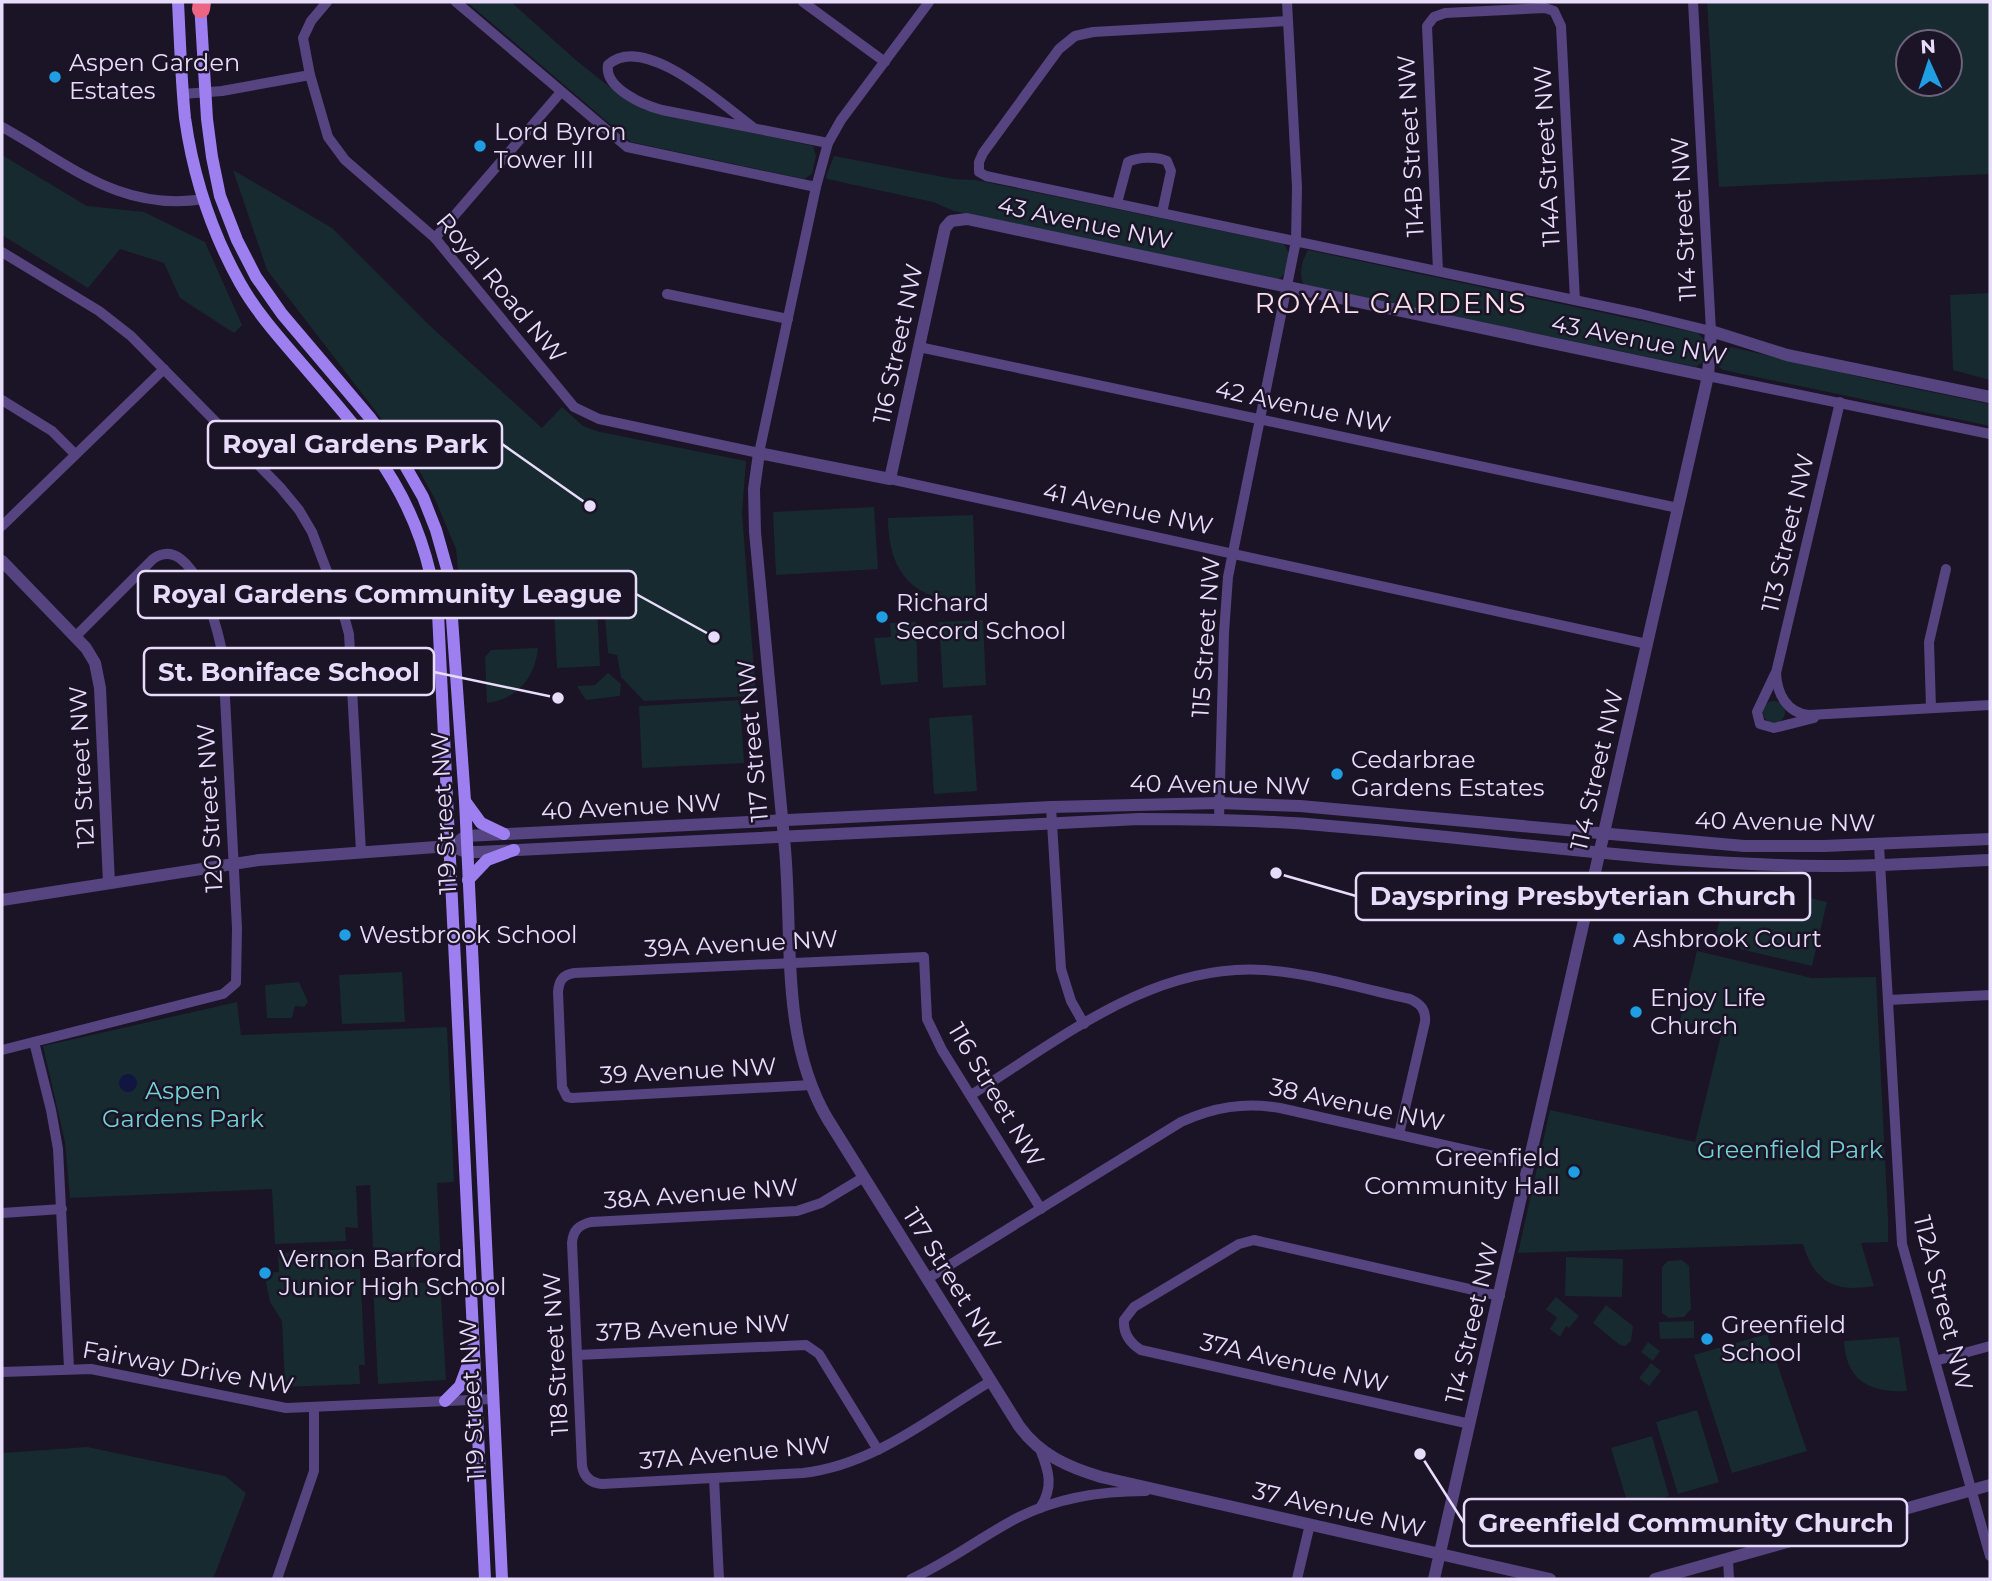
<svg xmlns="http://www.w3.org/2000/svg" width="1992" height="1581" font-family="Montserrat,sans-serif">
<style>
.green{fill:#172a2f;fill-rule:evenodd}
.water{fill:#111641}
.lines{fill:none;stroke-linecap:round;stroke-linejoin:round}
.minor{stroke:#55447f;stroke-width:10}
.tertiary{stroke:#55447f;stroke-width:12}
.secondary{stroke:#9e7fef;stroke-width:12}
.motorway{stroke:#ec6684;stroke-width:18}
.poi-dot{fill:#209ee3;stroke:#1b1326;stroke-width:2.5}
.labels{text-anchor:middle;stroke-width:5;stroke-linejoin:round;paint-order:stroke}
.poi-label{font-size:24px;fill:#e8dcfb;stroke:#1b1326;text-anchor:start}
.street-label{font-size:24px;fill:#e8dcfb;stroke:#1b1326}
.park-label{font-size:24px;fill:#70d2d3;stroke:#1b1326}
.quarter-label{font-size:28px;letter-spacing:2px;fill:#fbdee9;stroke:#1b1326}
.leader{fill:none;stroke:#e8dcfb;stroke-width:2.5}
.callout-dot{fill:#e8dcfb;stroke:#1b1326;stroke-width:2.5}
.callout{fill:#1b1326;stroke:#e8dcfb;stroke-width:2.5}
.callout-label{font-size:26px;text-anchor:middle;font-weight:bold;fill:#e8dcfb}
</style>
<rect width="100%" height="100%" fill="#1b1326"/>
<!-- green -->
<g class="green">
<polygon points="467,2 511,2 577,61 626,100 645,110 813,146 816,156 812,174 804,179 631,142"/>
<path d="M1707,2H1990V174L1719,187ZM1950,42V84H1908V42Z"/>
<polygon points="2,155 87,206 144,212 205,242 242,325 234,333 180,298 164,263 120,249 88,288 2,235"/>
<path d="M834,156L954,179L976,180L1284,244L1289,253C1287,262 1287,276 1278,279L954,211L933,202L827,179L826,176Z"/>
<polygon points="233,170 332,228 428,324 542,428 562,407 583,426 600,432 746,461 742,513 756,696 644,701 621,677 617,655 608,653 602,580 460,588 456,549 435,499 414,461 267,270"/>
<path d="M1308,250L1698,333L1704,340L1703,362L1696,367L1304,285C1298,275 1302,260 1308,250Z"/>
<polygon points="1990,293 1990,380 1953,370 1950,295"/>
<path d="M1731,347L1882,382L1990,404V426L1723,370L1719,367C1720,357 1719,351 1731,347Z"/>
<polygon points="874,507 878,569 776,575 773,512"/>
<path d="M973,515L976,601C918,604 888,577 888,518Z"/>
<polygon points="596,590 600,666 557,668 553,592"/>
<polygon points="983,620 986,685 943,688 939,622"/>
<polygon points="916,622 918,682 881,685 874,638 891,637 890,623"/>
<path d="M538,648C535,678 517,699 487,703L485,657L491,650Z"/>
<polygon points="608,673 621,684 620,696 586,700 577,686 595,685"/>
<polygon points="740,700 744,763 642,768 639,706"/>
<circle cx="1774" cy="712" r="11"/>
<polygon points="972,715 977,791 934,794 929,718"/>
<polygon points="1730,878 1827,902 1812,966 1714,943"/>
<path d="M1697,951L1812,978L1876,977L1888,1219V1242L1861,1243L1874,1286C1835,1293 1814,1282 1803,1244L1518,1253L1550,1110L1695,1142L1722,1031L1680,1021Z"/>
<polygon points="402,972 405,1022 342,1024 339,975"/>
<polygon points="299,982 308,1002 304,1007 295,1006 292,1018 267,1018 265,985"/>
<polygon points="237,1002 241,1035 447,1027 454,1182 437,1183 441,1266 374,1269 370,1185 356,1186 358,1228 345,1227 346,1241 275,1244 272,1189 70,1198 65,1142 43,1046"/>
<polygon points="353,1249 354,1269 360,1269 365,1365 359,1365 360,1384 285,1387 282,1321 270,1302 264,1273 279,1272 278,1253"/>
<polygon points="1566,1257 1623,1259 1622,1297 1565,1296"/>
<polygon points="1682,1260 1689,1266 1691,1309 1684,1317 1669,1318 1662,1313 1662,1267 1668,1261"/>
<polygon points="440,1282 446,1380 378,1384 373,1285"/>
<polygon points="1556,1297 1579,1316 1569,1328 1566,1326 1560,1337 1550,1329 1557,1318 1546,1309"/>
<polygon points="1606,1305 1633,1326 1631,1341 1625,1346 1620,1345 1593,1323"/>
<polygon points="1694,1321 1694,1338 1660,1339 1659,1322"/>
<polygon points="1767,1334 1807,1451 1732,1473 1694,1355"/>
<path d="M1899,1337L1907,1391C1870,1393 1846,1381 1844,1341Z"/>
<polygon points="1648,1342 1660,1351 1653,1361 1641,1352"/>
<polygon points="1651,1363 1661,1371 1649,1386 1639,1378"/>
<polygon points="1697,1410 1719,1482 1678,1494 1656,1422"/>
<polygon points="1652,1436 1669,1496 1629,1508 1611,1448"/>
<polygon points="87,1447 225,1476 246,1493 213,1579 2,1579 2,1453"/>
</g>
<!-- water -->
<circle class="water" cx="128" cy="1083" r="9"/>
<g class="lines">
<!-- minor -->
<g class="minor">
<polyline points="327,2 311,21 303,38 310,75 328,137 345,160 435,238 574,407 599,419 759,453 816,187 828,143 841,120 929,2"/>
<polyline points="456,2 627,147 816,187"/>
<polyline points="803,2 885,62"/>
<polyline points="1288,21 1093,32 1075,36 1059,49 983,153 979,162 979,172 986,176 1641,314 1711,331 1693,2"/>
<polyline points="183,94 222,91 310,75"/>
<path d="M2,127C71,165 120,212 204,199"/>
<path d="M754,128C725,107 644,31 608,65C604,88 643,105 662,110L828,143"/>
<path d="M1117,203L1128,162C1138,157 1157,156 1167,161L1171,171L1162,213"/>
<polyline points="435,238 561,92"/>
<polyline points="2,252 99,311 131,336 280,487 299,510 312,532 344,616 349,634 361,852"/>
<polyline points="1438,271 1427,26 1434,17 1445,13 1545,8 1554,11 1561,26 1575,300"/>
<polyline points="667,294 788,319"/>
<polyline points="919,347 1678,508"/>
<polyline points="1708,376 1990,434"/>
<polyline points="2,400 52,431 75,454"/>
<path d="M1840,402L1776,673C1777,694 1787,713 1809,715L1990,705"/>
<polyline points="890,479 1647,644"/>
<polyline points="2,526 164,369"/>
<polyline points="1775,674 1757,712 1760,724 1774,728 1814,718"/>
<polyline points="1931,708 1929,642 1946,569"/>
<polyline points="1051,807 1061,969 1071,1001 1084,1024"/>
<polyline points="1219,820 1224,633 1228,577 1296,241 1297,187 1287,2"/>
<polyline points="1879,845 1902,1244 1990,1556"/>
<polyline points="1888,1000 1990,995"/>
<polyline points="34,1042 51,1110 58,1149 69,1368"/>
<path d="M2,1050L223,994L236,983L237,928L223,659C220,633 193,530 153,559L77,635"/>
<path d="M811,1085L572,1098L567,1097L562,1087L558,992C559,980 563,975 574,973L924,957L927,1019L942,1050L1041,1209"/>
<path d="M971,1095C1061,1039 1152,963 1264,970C1313,973 1362,989 1410,999C1421,1004 1426,1010 1425,1022L1399,1134"/>
<path d="M864,1177L821,1203L797,1211L591,1222C579,1225 573,1230 572,1243L582,1466C584,1477 591,1483 602,1484L803,1473C874,1465 931,1417 991,1381"/>
<polyline points="2,1213 62,1209"/>
<path d="M927,1279L1181,1122C1214,1107 1244,1102 1280,1108L1529,1164"/>
<polyline points="577,1355 806,1345 819,1354 878,1450"/>
<polyline points="1935,1361 1990,1346"/>
<polyline points="2,1372 91,1369 286,1408 493,1399"/>
<path d="M1470,1424L1141,1350C1130,1343 1123,1333 1124,1320L1134,1307L1239,1244L1254,1240L1500,1296"/>
<path d="M1040,1449C1049,1471 1054,1487 1040,1508"/>
<polyline points="714,1478 719,1579"/>
<polyline points="1728,1559 1729,1579"/>
<polyline points="277,1579 314,1471 314,1408"/>
<path d="M911,1579C949,1562 982,1536 1019,1517C1057,1498 1103,1491 1146,1491"/>
<polyline points="1297,1579 1310,1524"/>
</g>
<!-- tertiary -->
<g class="tertiary">
<polyline points="2,561 86,648 95,663 100,688 109,883"/>
<polyline points="459,841 466,836 1051,807 1219,803 1300,806 1744,846 1824,846 1990,839"/>
<path d="M2,900L259,860L450,846L467,852H478L1139,819C1202,819 1266,820 1330,826C1479,838 1628,860 1778,865C1849,868 1920,863 1990,860"/>
<polyline points="1434,1579 1708,376 1711,331 1787,355 1990,397"/>
<path d="M1550,1579L1101,1477C1068,1467 1040,1455 1019,1426L827,1118C780,1037 793,939 785,849C775,743 765,637 755,532L754,489L759,453L890,479L945,228L951,221L967,219L1708,376"/>
<polyline points="1655,1579 1990,1485"/>
</g>
<!-- secondary -->
<g class="secondary">
<path d="M178,2C180,40 181,80 185,118C193,175 212,233 240,283C258,315 284,343 308,371C379,453 421,502 438,613L485,1579"/>
<polyline points="200,3 207,119 212,157 220,196 237,240 256,277 282,314 371,419 403,462 423,497 436,530 449,576 465,801 502,1579"/>
<polyline points="465,801 481,823 504,834"/>
<polyline points="468,880 487,860 514,850"/>
<polyline points="445,1401 460,1386 470,1359"/>
</g>
<!-- motorway -->
<polyline class="motorway" points="201,9 202,2"/>
</g>
<!-- markers -->
<g class="poi-dot">
<circle cx="55" cy="77" r="7"/>
<circle cx="480" cy="146" r="7"/>
<circle cx="882" cy="617" r="7"/>
<circle cx="1337" cy="774" r="7"/>
<circle cx="345" cy="935" r="7"/>
<circle cx="1619" cy="939" r="7"/>
<circle cx="1636" cy="1012" r="7"/>
<circle cx="1574" cy="1172" r="7"/>
<circle cx="265" cy="1273" r="7"/>
<circle cx="1707" cy="1339" r="7"/>
</g>
<g class="labels">
<!-- poi labels -->
<g class="poi-label">
<text x="69" y="71">Aspen Garden<tspan x="69" dy="28">Estates</tspan></text>
<text x="494" y="140">Lord Byron<tspan x="494" dy="28">Tower III</tspan></text>
<text x="896" y="611">Richard<tspan x="896" dy="28">Secord School</tspan></text>
<text x="1351" y="768">Cedarbrae<tspan x="1351" dy="28">Gardens Estates</tspan></text>
<text x="359" y="943">Westbrook School</text>
<text x="1633" y="947">Ashbrook Court</text>
<text x="1650" y="1006">Enjoy Life<tspan x="1650" dy="28">Church</tspan></text>
<text x="1560" y="1166" text-anchor="end">Greenfield<tspan x="1560" dy="28">Community Hall</tspan></text>
<text x="279" y="1267">Vernon Barford<tspan x="279" dy="28">Junior High School</tspan></text>
<text x="1721" y="1333">Greenfield<tspan x="1721" dy="28">School</tspan></text>
</g>
<!-- street labels -->
<g class="street-label">
<text transform="translate(1411 146) rotate(-93)" y="8">114B Street NW</text>
<text transform="translate(1547 156) rotate(-93)" y="8">114A Street NW</text>
<text transform="translate(1684 219) rotate(-93)" y="8">114 Street NW</text>
<text transform="translate(1085 223) rotate(12)" y="8">43 Avenue NW</text>
<text transform="translate(501 288) rotate(50)" y="8">Royal Road NW</text>
<text transform="translate(1639 340) rotate(11)" y="8">43 Avenue NW</text>
<text transform="translate(898 344) rotate(-78)" y="8">116 Street NW</text>
<text transform="translate(1303 407) rotate(12)" y="8">42 Avenue NW</text>
<text transform="translate(1128 509) rotate(12)" y="8">41 Avenue NW</text>
<text transform="translate(1788 533) rotate(-77)" y="8">113 Street NW</text>
<text transform="translate(1206 637) rotate(-86)" y="8">115 Street NW</text>
<text transform="translate(753 741) rotate(-95)" y="8">117 Street NW</text>
<text transform="translate(82 767) rotate(-93)" y="8">121 Street NW</text>
<text transform="translate(1597 770) rotate(-77)" y="8">114 Street NW</text>
<text transform="translate(1220 785) rotate(1)" y="8">40 Avenue NW</text>
<text transform="translate(631 807) rotate(-3)" y="8">40 Avenue NW</text>
<text transform="translate(210 808) rotate(-93)" y="8">120 Street NW</text>
<text transform="translate(444 813) rotate(-93)" y="8">119 Street NW</text>
<text transform="translate(1785 822) rotate(1)" y="8">40 Avenue NW</text>
<text transform="translate(741 944) rotate(-3)" y="8">39A Avenue NW</text>
<text transform="translate(688 1071) rotate(-3)" y="8">39 Avenue NW</text>
<text transform="translate(996 1095) rotate(59)" y="8">116 Street NW</text>
<text transform="translate(1357 1105) rotate(12)" y="8">38 Avenue NW</text>
<text transform="translate(701 1194) rotate(-4)" y="8">38A Avenue NW</text>
<text transform="translate(952 1279) rotate(58)" y="8">117 Street NW</text>
<text transform="translate(1943 1303) rotate(76)" y="8">112A Street NW</text>
<text transform="translate(1472 1323) rotate(-77)" y="8">114 Street NW</text>
<text transform="translate(693 1328) rotate(-3)" y="8">37B Avenue NW</text>
<text transform="translate(556 1354) rotate(-93)" y="8">118 Street NW</text>
<text transform="translate(1294 1363) rotate(13)" y="8">37A Avenue NW</text>
<text transform="translate(188 1368) rotate(10)" y="8">Fairway Drive NW</text>
<text transform="translate(472 1400) rotate(-93)" y="8">119 Street NW</text>
<text transform="translate(735 1453) rotate(-5)" y="8">37A Avenue NW</text>
<text transform="translate(1339 1510) rotate(13)" y="8">37 Avenue NW</text>
</g>
<!-- park labels -->
<g class="park-label">
<text x="183" y="1099">Aspen<tspan x="183" dy="28">Gardens Park</tspan></text>
<text x="1790" y="1158">Greenfield Park</text>
</g>
<!-- quarter labels -->
<g class="quarter-label">
<text x="1391" y="313">ROYAL GARDENS</text>
</g>
</g>
<!-- callouts -->
<path class="leader" d="M590 506L502 444M714 637L636 594M558 698L434 672M1276 873L1356 896M1420 1454L1464 1523"/>
<g class="callout-dot">
<circle cx="590" cy="506" r="7"/>
<circle cx="714" cy="637" r="7"/>
<circle cx="558" cy="698" r="7"/>
<circle cx="1276" cy="873" r="7"/>
<circle cx="1420" cy="1454" r="7"/>
</g>
<g class="callout">
<rect x="208" y="421" width="294" height="47" rx="7"/>
<rect x="138" y="571" width="498" height="47" rx="7"/>
<rect x="144" y="648" width="290" height="47" rx="7"/>
<rect x="1356" y="873" width="454" height="47" rx="7"/>
<rect x="1464" y="1499" width="443" height="47" rx="7"/>
</g>
<g class="callout-label">
<text x="355" y="453">Royal Gardens Park</text>
<text x="387" y="603">Royal Gardens Community League</text>
<text x="289" y="681">St. Boniface School</text>
<text x="1583" y="905">Dayspring Presbyterian Church</text>
<text x="1686" y="1532">Greenfield Community Church</text>
</g>
<!-- border -->
<rect width="1992" height="1581" fill="none" stroke="#e8dcfb" stroke-width="7"/>
<!-- north arrow -->
<g transform="translate(1929 63) rotate(357)"><circle r="33" fill="#1b1326" stroke="#6d637b" stroke-width="2"/>
<path d="M0-5L12 26L0 18L-12 26Z" fill="#209ee3"/>
<text y="-10" font-size="19" font-weight="bold" text-anchor="middle" fill="#e8dcfb">N</text>
</g>
</svg>
